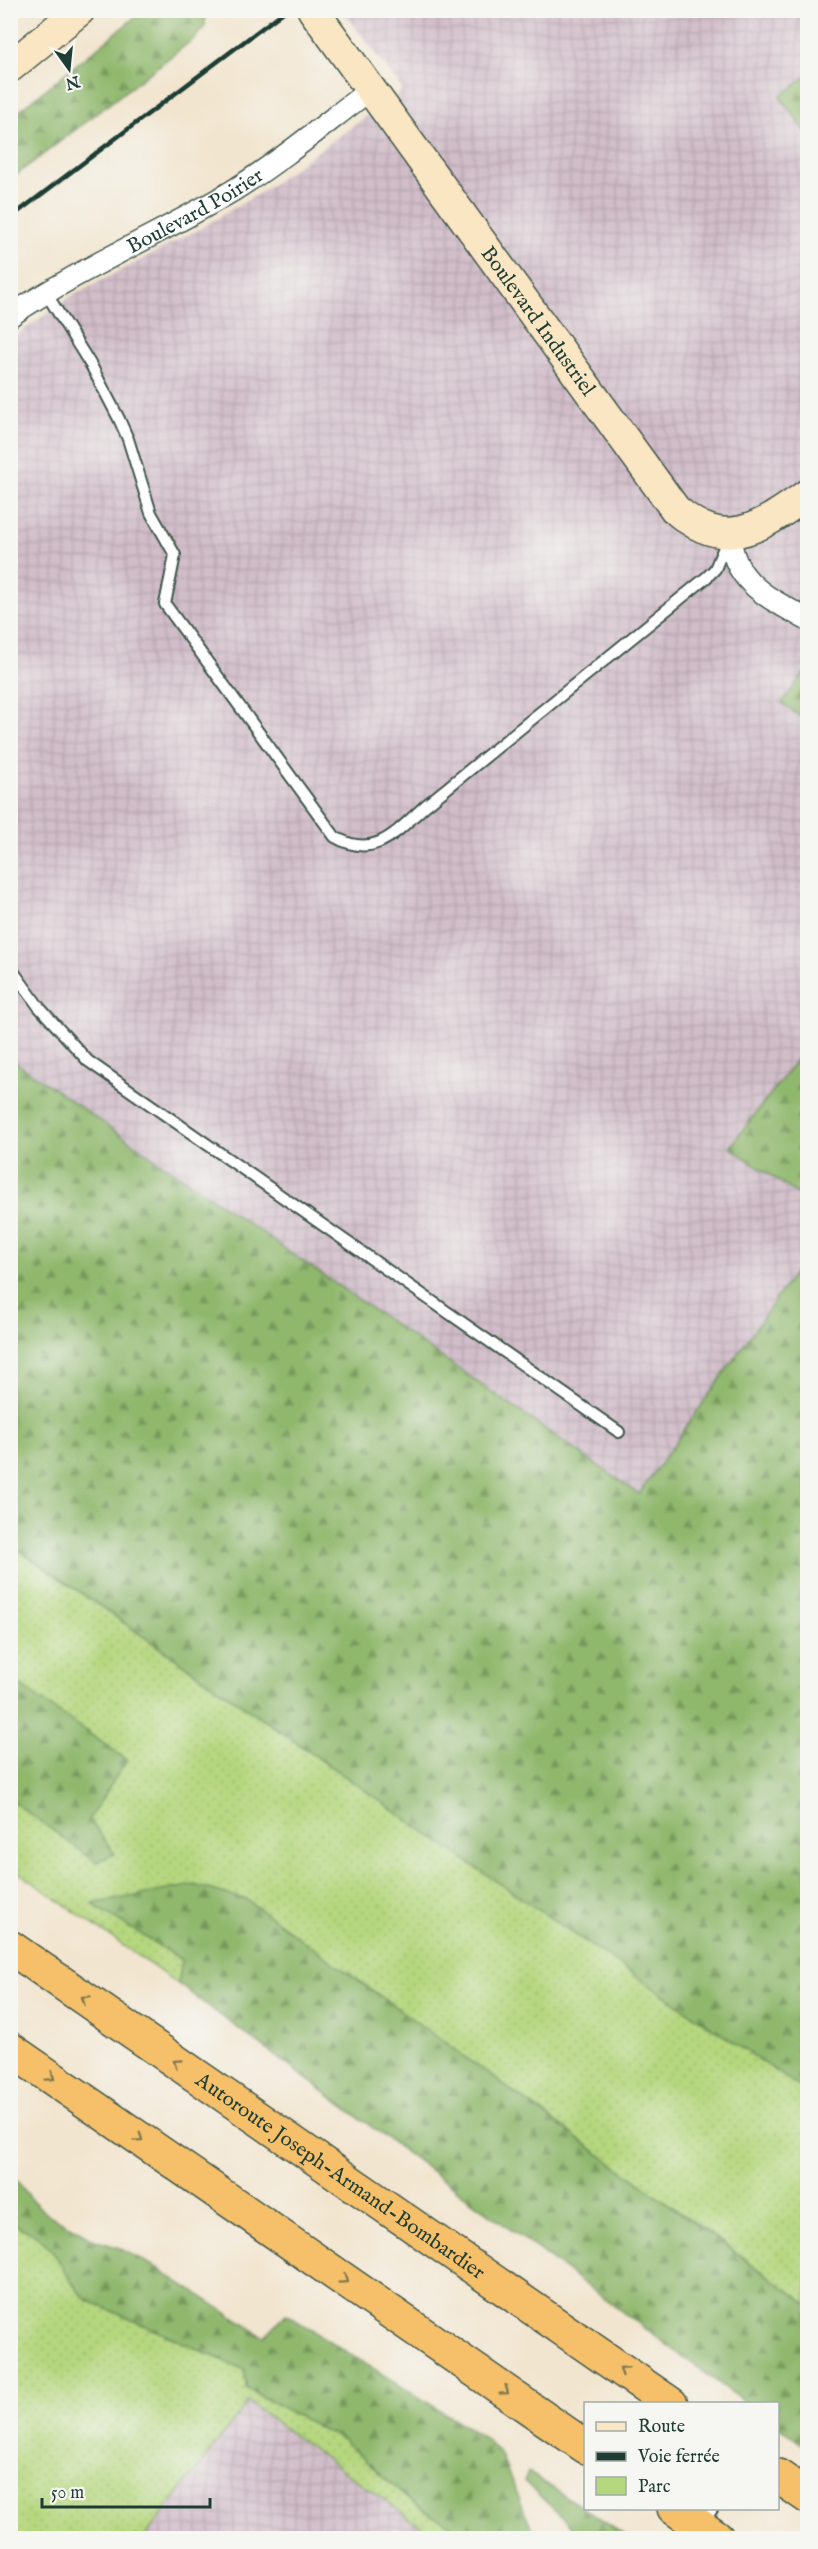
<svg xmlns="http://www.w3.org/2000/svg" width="818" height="2549" font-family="'IM FELL English',serif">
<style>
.industrial{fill:url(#industrial-grid)}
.green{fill:url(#green-dots);stroke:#6a8a59;stroke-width:1.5}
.forest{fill:url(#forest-firs);stroke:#587a50;stroke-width:1.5}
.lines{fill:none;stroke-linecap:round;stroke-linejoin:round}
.lane-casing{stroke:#3f564b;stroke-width:14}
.street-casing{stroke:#3f564b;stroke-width:24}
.secondary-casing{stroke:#3f564b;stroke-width:33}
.highway-casing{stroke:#3f564b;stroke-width:36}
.lane{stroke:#fff;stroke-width:10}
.street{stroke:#fff;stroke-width:21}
.secondary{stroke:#fbe6c4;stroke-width:30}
.highway{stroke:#f6c06b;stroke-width:33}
.rail{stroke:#1f3d34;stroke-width:4.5}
.oneway{stroke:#80784d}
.labels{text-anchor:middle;stroke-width:6;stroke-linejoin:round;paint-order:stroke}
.street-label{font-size:21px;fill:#1f3d34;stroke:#f6f6f2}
</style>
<defs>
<pattern id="industrial-grid" width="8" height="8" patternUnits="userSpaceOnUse" patternTransform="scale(1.5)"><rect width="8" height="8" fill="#d1bdc9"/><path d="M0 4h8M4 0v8" fill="none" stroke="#b3a3ad"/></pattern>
<pattern id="green-dots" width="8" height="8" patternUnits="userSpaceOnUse" patternTransform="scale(1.5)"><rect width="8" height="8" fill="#b5d77e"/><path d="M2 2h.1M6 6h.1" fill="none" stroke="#9bb96e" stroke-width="1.8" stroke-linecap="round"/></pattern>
<pattern id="forest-firs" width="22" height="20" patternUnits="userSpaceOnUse" patternTransform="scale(1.5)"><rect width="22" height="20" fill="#90b86d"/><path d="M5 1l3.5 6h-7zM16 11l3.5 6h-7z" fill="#75975a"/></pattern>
</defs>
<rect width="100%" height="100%" fill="#f6f6f2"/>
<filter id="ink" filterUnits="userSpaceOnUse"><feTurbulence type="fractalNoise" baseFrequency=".0167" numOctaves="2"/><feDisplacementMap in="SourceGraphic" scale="12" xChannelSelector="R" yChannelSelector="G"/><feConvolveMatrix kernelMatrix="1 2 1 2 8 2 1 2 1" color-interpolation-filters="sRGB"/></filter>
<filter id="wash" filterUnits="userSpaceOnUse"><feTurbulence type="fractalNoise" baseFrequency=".008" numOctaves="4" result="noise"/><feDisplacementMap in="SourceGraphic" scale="24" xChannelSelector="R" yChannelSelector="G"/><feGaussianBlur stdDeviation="1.35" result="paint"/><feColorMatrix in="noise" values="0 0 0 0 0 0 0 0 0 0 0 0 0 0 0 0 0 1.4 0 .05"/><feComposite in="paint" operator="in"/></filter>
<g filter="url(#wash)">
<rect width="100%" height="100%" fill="#f2e5cf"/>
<!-- industrial -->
<g class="industrial">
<polygon points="349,11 807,11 808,675 805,673 782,702 807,721 807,1046 730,1147 807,1201 807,1255 639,1495 11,1059 11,339 70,297 196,231 261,192 403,90 345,13"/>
<polygon points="248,2402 437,2538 144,2538"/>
</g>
<!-- green -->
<g class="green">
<polygon points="10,1544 471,1864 807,2092 807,2304 247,1900 139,1896 92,1904 183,1960 178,1984 11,1867 11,1800 96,1862 114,1854 88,1819 127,1760 11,1679"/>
<path d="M10,2222C24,2229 41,2237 51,2249C64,2266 70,2286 87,2300L245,2370L246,2388L343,2440L413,2504L472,2538H437L248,2402L144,2538H11Z"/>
</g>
<!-- forest -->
<g class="forest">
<polygon points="202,10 205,13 205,26 195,38 11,179 11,117 143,11"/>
<polygon points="807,76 807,133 780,97"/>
<polygon points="804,673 807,675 807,721 782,703"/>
<polygon points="807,1046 807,1201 730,1147"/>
<polygon points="11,1059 639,1494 807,1255 807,2092 471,1864 11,1544"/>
<polygon points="11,1679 127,1760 89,1819 115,1854 96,1862 11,1800"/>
<polygon points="194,1885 247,1900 807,2304 807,2448 778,2426 778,2404 746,2403 178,1984 182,1960 92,1904"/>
<path d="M10,2172L33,2201L47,2214L97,2241L117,2247L157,2268L264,2337L286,2314L486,2439L500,2454L536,2538H472L413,2504L343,2440L246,2388L245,2370L87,2300C70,2286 64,2266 51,2249C41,2237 24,2229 11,2222Z"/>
<polygon points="528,2472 629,2538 572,2538 580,2534 524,2481"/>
</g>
</g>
<g filter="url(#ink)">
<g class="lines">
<defs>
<g id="lane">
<path d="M46,293L92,367L119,419L128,439L151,513L175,555L165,604L335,837C375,860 396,832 425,806L707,577L715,569L727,540"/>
<polyline points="10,967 39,1007 88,1061 619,1432"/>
<polyline points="702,2524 713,2508"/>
</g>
<g id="street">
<path id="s1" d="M10,316C82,267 161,234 234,190C282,160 326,123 371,89"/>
<path d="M730,533C732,583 769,598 808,620"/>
</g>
<g id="secondary">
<path id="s2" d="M313,10L675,509C726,554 761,527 808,494"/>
<polyline points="10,67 80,10"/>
</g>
<g id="highway">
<path id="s3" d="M10,1947L671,2404"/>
<polyline points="10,2049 586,2447"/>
<polyline points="778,2476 808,2497"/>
<polyline points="674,2508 717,2538"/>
</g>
</defs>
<!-- lane casing -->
<use href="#lane" class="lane-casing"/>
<!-- street casing -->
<use href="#street" class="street-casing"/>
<!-- secondary casing -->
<use href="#secondary" class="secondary-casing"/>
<!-- highway casing -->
<use href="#highway" class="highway-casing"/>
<!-- lane -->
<use href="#lane" class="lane"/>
<!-- street -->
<use href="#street" class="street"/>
<!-- secondary -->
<use href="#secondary" class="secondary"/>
<!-- highway -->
<use href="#highway" class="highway"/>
<!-- rail -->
<polyline class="rail" points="10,218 286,10"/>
</g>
<!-- one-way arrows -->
<defs><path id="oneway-chevron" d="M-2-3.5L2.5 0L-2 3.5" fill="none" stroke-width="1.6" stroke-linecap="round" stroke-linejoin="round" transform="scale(1.5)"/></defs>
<g class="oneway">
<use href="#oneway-chevron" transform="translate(85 1999) rotate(-145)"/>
<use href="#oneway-chevron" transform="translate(177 2063) rotate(-145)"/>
<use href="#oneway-chevron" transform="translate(51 2077) rotate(35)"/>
<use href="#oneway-chevron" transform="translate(139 2138) rotate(35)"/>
<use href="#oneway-chevron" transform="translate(344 2280) rotate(35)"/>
<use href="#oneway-chevron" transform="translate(623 2370) rotate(-145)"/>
<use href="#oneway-chevron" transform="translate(505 2391) rotate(35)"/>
</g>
</g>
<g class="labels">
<!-- street labels -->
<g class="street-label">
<text dy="7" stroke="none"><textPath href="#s1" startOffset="213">Boulevard Poirier</textPath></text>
<text dy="7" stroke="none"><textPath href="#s2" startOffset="384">Boulevard Industriel</textPath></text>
<text dy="7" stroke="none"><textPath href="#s3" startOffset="402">Autoroute Joseph-Armand-Bombardier</textPath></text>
</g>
</g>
<!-- margin -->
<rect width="818" height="2549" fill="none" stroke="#f6f6f2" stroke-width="36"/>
<!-- legend -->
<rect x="584" y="2402" width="195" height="108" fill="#f6f6f2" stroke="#a0aca6" stroke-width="1.5"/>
<rect x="596" y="2422" width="30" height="9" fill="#fbe6c4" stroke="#a0aca6" stroke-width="1.5"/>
<text x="638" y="2432" font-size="18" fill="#1f3d34">Route</text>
<rect x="596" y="2452" width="30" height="9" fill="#1f3d34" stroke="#a0aca6" stroke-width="1.5"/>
<text x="638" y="2462" font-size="18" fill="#1f3d34">Voie ferrée</text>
<rect x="596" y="2477" width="30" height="18" fill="#b5d77e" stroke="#a0aca6" stroke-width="1.5"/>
<text x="638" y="2492" font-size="18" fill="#1f3d34">Parc</text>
<!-- north arrow -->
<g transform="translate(69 69) rotate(165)" stroke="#f6f6f2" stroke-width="4.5" paint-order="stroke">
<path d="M0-4.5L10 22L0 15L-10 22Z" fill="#1f3d34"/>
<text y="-9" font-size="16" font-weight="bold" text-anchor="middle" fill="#1f3d34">N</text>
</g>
<!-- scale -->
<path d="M42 2498v9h168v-9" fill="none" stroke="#1f3d34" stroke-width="3"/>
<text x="51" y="2498" font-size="18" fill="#1f3d34" stroke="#f6f6f2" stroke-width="4.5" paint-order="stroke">50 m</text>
</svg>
